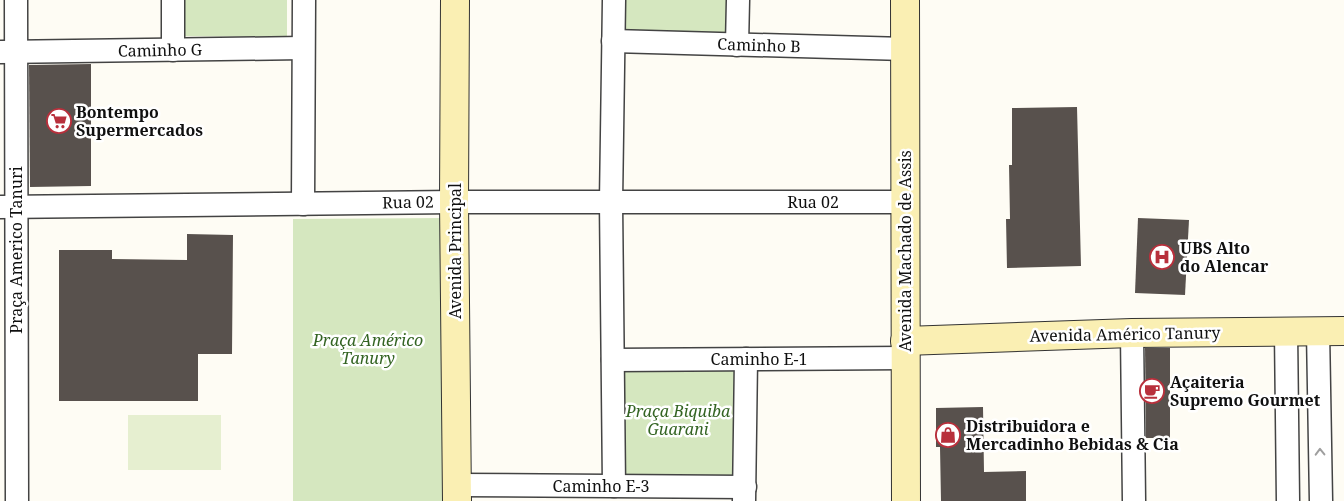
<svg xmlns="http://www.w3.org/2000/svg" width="1344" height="501" font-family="'Noto Serif',serif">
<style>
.green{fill:#d5e7bf}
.pitch{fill:#e6efd0}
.building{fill:#58514d}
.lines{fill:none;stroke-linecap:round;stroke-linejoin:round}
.street-casing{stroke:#434343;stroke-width:25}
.secondary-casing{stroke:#323232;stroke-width:30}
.street{stroke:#fff;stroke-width:22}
.secondary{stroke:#faefb3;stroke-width:28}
.oneway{stroke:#9f9f9f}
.labels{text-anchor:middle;stroke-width:5;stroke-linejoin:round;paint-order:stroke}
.street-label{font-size:16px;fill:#101010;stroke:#fff}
.poi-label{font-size:16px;font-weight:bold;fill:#101010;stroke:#fff;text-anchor:start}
.park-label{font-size:16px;font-style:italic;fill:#346423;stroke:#fff}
</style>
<rect width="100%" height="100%" fill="#fefcf4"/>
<!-- green -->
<g class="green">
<polygon points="178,0 287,0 287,37 177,36"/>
<polygon points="617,0 731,0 731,33 616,32"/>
<polygon points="443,218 444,501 293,501 293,219"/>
<polygon points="735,361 736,478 622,479 621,363"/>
</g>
<!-- pitch -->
<rect class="pitch" x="128" y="415" width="93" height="55"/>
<!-- building -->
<g class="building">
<polygon points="91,64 91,186 30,187 29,65"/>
<polygon points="1077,107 1081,266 1007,268 1006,219 1010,219 1009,165 1012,165 1012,108"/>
<polygon points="1138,218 1189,220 1185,295 1135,293"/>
<polygon points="187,234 233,235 232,354 198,354 198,401 59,401 59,250 112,250 112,259 187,260"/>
<polygon points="1145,348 1170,348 1170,438 1146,438"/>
<polygon points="983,407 984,472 1026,471 1026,501 941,501 940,447 936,447 936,408"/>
</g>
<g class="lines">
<defs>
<g id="street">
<polyline points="16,0 17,501"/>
<polyline points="613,41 905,49"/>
<polyline points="737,45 738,0"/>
<polyline points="173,50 173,0"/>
<polyline points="1,52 303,48"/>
<polyline points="303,204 304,0"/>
<polyline points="0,207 454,202 905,202"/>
<polyline points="1286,331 1288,501"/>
<polyline points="1318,331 1321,501"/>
<polyline points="1132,333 1134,501"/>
<polyline points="613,360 905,358"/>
<polyline points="457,485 745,487"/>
<polyline points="614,486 611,202 614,0"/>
<polyline points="744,501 746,359"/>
</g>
<g id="secondary">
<polyline points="455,0 454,202 457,501"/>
<polyline points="905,0 906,501"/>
<polyline points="905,341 1132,333 1344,331"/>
</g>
</defs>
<!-- street casing -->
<use href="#street" class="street-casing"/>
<!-- secondary casing -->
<use href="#secondary" class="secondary-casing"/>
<!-- street -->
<use href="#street" class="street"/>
<!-- secondary -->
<use href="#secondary" class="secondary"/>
</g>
<!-- one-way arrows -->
<defs><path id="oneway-chevron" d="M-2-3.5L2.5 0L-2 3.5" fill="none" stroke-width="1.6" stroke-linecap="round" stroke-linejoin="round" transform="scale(1.25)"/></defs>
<use class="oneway" href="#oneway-chevron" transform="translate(1320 452) rotate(-91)"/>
<!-- icons -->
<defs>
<symbol id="supermarket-ring" viewBox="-11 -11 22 22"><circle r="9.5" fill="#fff" stroke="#b8303c" stroke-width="1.5"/><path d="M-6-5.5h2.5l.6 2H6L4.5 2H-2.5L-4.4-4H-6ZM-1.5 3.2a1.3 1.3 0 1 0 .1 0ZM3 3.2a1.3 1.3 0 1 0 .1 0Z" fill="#b8303c"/></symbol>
<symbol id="hospital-ring" viewBox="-11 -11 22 22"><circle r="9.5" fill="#fff" stroke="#b8303c" stroke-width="1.5"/><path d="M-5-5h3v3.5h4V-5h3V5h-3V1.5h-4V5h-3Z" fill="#b8303c"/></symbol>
<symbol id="cafe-ring" viewBox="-11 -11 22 22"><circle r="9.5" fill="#fff" stroke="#b8303c" stroke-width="1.5"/><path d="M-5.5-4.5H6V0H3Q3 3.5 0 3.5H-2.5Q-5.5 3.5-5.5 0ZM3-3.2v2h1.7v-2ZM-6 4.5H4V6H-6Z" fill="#b8303c"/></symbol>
<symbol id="shop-ring" viewBox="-11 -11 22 22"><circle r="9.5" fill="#fff" stroke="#b8303c" stroke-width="1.5"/><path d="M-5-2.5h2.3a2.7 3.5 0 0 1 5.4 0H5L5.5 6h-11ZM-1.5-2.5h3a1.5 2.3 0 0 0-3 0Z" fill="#b8303c"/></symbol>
</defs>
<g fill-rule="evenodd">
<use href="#supermarket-ring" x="45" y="107" width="28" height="28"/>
<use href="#hospital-ring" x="1148" y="243" width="28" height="28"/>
<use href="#cafe-ring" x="1138" y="377" width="28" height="28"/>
<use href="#shop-ring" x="934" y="421" width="28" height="28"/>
</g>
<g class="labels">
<!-- street labels -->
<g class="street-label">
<text transform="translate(759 45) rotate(2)" y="6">Caminho B</text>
<text transform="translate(160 50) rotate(-1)" y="6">Caminho G</text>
<text transform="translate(408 202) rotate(-1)" y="6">Rua 02</text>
<text x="813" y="208">Rua 02</text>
<text transform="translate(16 250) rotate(-90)" y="6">Praça Americo Tanuri</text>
<text transform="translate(455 251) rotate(-90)" y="6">Avenida Principal</text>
<text transform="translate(905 251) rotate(-90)" y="6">Avenida Machado de Assis</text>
<text transform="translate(1125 334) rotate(-1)" y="6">Avenida Américo Tanury</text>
<text x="759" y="365">Caminho E-1</text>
<text x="601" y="492">Caminho E-3</text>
</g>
<!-- poi labels -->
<g class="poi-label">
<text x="76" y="118">Bontempo<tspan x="76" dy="18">Supermercados</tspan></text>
<text x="1180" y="254">UBS Alto<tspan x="1180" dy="18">do Alencar</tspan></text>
<text x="1170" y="388">Açaiteria<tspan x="1170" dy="18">Supremo Gourmet</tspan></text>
<text x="966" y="432">Distribuidora e<tspan x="966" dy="18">Mercadinho Bebidas &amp; Cia</tspan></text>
</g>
<!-- park labels -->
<g class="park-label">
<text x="368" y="346">Praça Américo<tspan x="368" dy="18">Tanury</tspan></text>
<text x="678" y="417">Praça Biquiba<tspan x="678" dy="18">Guarani</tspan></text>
</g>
</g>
</svg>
